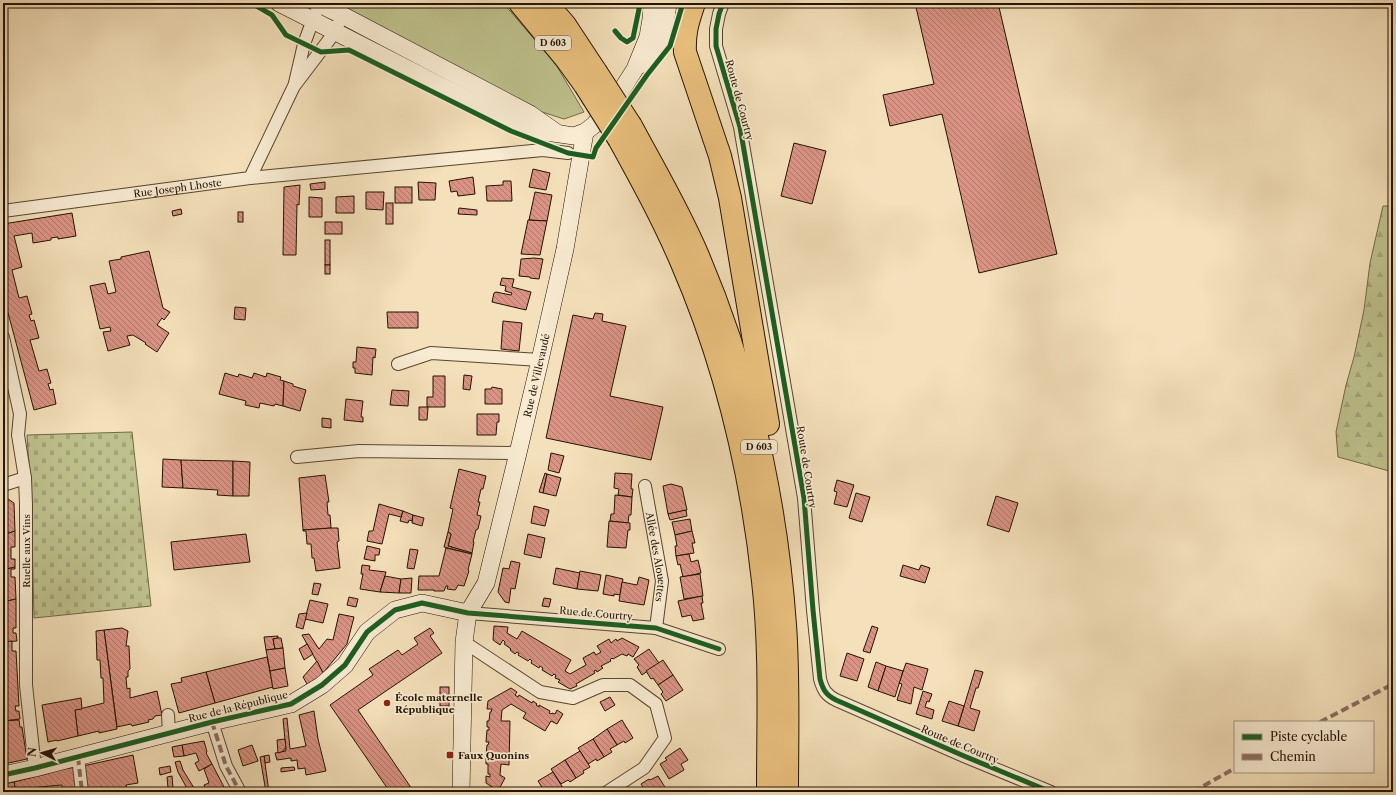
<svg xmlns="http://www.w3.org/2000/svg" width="1396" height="795" font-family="'Libre Caslon Text',serif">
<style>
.grass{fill:#bec18d;stroke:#706a46}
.forest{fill:url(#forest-firs);stroke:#706a46}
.cemetery{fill:url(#cemetery-stones);stroke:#706a46}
.building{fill:url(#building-back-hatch);stroke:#231300}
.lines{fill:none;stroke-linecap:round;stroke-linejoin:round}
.street-casing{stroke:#57462e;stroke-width:14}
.secondary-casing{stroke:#231300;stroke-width:18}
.highway-casing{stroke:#231300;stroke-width:24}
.street{stroke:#f8ebd2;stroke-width:12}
.secondary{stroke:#f8ebd2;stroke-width:17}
.highway{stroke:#eac07d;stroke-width:22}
.highway-bridge-casing{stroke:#231300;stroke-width:24;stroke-linecap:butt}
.highway-bridge{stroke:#eac07d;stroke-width:22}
.quiet{stroke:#8d6e63;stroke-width:4;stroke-dasharray:8 4;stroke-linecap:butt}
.cycleway-casing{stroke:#f8ebd2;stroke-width:8}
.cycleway{stroke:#1b5e20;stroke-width:5}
.poi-dot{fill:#8f2418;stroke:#f8ebd2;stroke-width:1.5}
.labels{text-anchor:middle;stroke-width:3.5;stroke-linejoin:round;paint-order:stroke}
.shield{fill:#f8ebd2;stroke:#63543f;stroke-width:1}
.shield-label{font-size:9px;font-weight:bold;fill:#231300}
.street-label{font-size:10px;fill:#231300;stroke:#f8ebd2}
.poi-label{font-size:10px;font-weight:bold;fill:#231300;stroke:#f8ebd2;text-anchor:start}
</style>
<defs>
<pattern id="forest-firs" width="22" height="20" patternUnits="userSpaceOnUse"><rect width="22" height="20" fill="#bec18d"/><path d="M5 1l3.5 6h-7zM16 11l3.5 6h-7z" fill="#a3a578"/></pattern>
<pattern id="cemetery-stones" width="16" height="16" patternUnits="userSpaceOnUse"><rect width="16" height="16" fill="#bec18d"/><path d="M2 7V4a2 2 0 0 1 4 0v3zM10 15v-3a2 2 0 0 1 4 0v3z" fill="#a3a578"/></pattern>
<pattern id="building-back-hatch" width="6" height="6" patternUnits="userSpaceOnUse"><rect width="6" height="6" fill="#da9384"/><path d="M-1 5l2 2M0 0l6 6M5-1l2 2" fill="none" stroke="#b0776a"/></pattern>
</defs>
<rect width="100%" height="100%" fill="#f4e0ba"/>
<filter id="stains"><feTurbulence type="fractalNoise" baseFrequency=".005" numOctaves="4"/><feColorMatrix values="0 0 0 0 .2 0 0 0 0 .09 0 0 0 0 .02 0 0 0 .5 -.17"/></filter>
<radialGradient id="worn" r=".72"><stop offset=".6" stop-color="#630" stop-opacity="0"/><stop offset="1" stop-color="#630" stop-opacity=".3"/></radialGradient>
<!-- grass -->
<polygon class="grass" points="336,3 503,3 555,63 584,112 564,119 539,111"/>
<!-- forest -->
<polygon class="forest" points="1383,206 1393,206 1393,472 1338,457 1336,432 1346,385 1354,357 1364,310 1370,263"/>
<!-- cemetery -->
<polygon class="cemetery" points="132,432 151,606 34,618 31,496 27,435"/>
<!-- building -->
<g class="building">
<polygon points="915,3 998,3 1057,254 979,273 942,114 890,126 883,95 934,84"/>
<polygon points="794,143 826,151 812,204 781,196"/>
<polygon points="533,169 550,173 546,190 529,187"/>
<polygon points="473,177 475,194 458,196 457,191 451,192 449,181"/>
<polygon points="503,181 511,181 512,201 487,201 486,186 503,185"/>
<polygon points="325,182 325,189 311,190 310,184"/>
<polygon points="418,182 436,183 435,200 419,200"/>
<polygon points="300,185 299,205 297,204 296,255 283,255 284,187"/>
<rect x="395" y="187" width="17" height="16"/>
<polygon points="366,192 384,192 383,210 366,209"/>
<polygon points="535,192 552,195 547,221 529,220"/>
<polygon points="354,196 354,213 336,213 336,197"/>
<polygon points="309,197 322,198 322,217 309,217"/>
<rect x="386" y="203" width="7" height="21"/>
<polygon points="459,208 477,210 477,215 458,214"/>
<polygon points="181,209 182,214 173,216 172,211"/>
<rect x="238" y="212" width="5" height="10"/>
<polygon points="72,213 76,236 58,239 58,237 51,238 51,240 33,243 32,233 14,236 22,267 12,270 19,298 27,296 32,314 29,315 31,321 34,320 39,338 30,340 39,371 47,369 51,383 48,384 50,390 53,389 56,404 34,410 3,294 3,224"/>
<polygon points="528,220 547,221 540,255 521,254"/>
<rect x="325" y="222" width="17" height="12"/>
<rect x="325" y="240" width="5" height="25"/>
<polygon points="149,251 163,308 170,312 164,320 162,318 157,325 169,333 157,352 145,344 146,343 133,335 127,336 130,345 108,351 103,332 111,331 110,327 100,329 90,286 105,283 108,294 116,292 109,261 121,259 121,257"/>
<polygon points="534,258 543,259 539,279 530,278 530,277 519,276 521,259"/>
<rect x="325" y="265" width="5" height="9"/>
<polygon points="502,278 514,279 512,287 531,292 526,310 492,302 494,293 496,292 511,295 512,293 505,291 506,286 500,285"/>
<polygon points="235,307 246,308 245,320 234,319"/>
<polygon points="387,312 418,312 418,328 388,328"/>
<polygon points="595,313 603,314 602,321 626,326 610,396 663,407 651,460 546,438 573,315 593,319"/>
<polygon points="503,321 522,323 519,351 501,349"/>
<polygon points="357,347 376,349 375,358 373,357 372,375 355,373 355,368 353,368 353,362 356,362"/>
<polygon points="225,373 238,377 239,374 252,378 254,373 266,377 267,373 281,377 280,380 284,381 283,406 275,404 274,406 260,403 259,408 245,405 246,401 219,394"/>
<polygon points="464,375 472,376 470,390 463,389"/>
<polygon points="433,376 445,376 445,407 427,407 427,397 433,397"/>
<polygon points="284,381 293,384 293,386 306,390 300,411 283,406"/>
<polygon points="492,387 502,389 502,404 485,404 485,389 491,389"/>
<polygon points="392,390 409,391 408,406 390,405"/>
<polygon points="346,399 363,401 361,417 363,417 363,422 344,420"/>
<polygon points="419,407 428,407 427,420 419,420"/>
<polygon points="477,414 499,414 499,422 497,422 496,435 477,435"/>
<polygon points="322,418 331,419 331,428 322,427"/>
<polygon points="551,453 564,456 559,473 548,470"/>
<polygon points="163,459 181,460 183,488 162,487"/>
<polygon points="181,460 233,461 233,496 217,495 218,490 183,488"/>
<polygon points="233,461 250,462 249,496 233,496"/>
<polygon points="459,469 486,476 483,489 481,489 478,502 480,502 477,515 481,516 478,529 476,530 473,542 474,542 472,553 448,546 451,534 448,532 453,509 450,508"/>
<polygon points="545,473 547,474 543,493 539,492"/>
<polygon points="615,473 632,474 631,489 633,489 632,497 618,495 619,489 614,488"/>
<polygon points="547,474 561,478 556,496 543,493"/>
<polygon points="325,475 329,502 327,502 328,515 330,515 331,528 303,530 299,478"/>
<polygon points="837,480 854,485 847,507 834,504 837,492 834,491"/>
<polygon points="671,484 682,487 687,510 668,514 663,486"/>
<polygon points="856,493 870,497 862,522 849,518"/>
<polygon points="615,495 632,497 631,515 629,515 628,523 610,521 611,514 614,514"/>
<polygon points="996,496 1018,503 1009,532 987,525"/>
<polygon points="5,497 14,503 15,531 3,535 3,498"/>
<polygon points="379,504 403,511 401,517 389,514 382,544 367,541 369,531 373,531"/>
<polygon points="534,506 549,510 545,526 531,523"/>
<polygon points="686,510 687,516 670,520 668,514"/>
<polygon points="403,511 413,515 412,521 409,520 408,523 400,521"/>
<polygon points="413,515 424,518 422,526 412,523"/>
<polygon points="690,519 692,531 675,535 672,522"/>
<polygon points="609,521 630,523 630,530 628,530 626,548 607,547"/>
<polygon points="331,528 338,528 339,541 337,542 340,568 316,571 314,558 312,558 311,544 307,544 306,531 303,531 303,530"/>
<polygon points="15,531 15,547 11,547 11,559 15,559 15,567 3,570 3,535"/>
<polygon points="692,531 695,543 692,543 694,553 676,556 675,546 677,546 675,535"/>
<polygon points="448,532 451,534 448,546 472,553 472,554 444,547"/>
<polygon points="246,534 250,562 174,570 171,542"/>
<polygon points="528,534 545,538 541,558 524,554"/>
<polygon points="367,546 380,549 379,555 375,555 375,561 364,559"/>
<polygon points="446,548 472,554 468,570 469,571 464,586 458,585 456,589 455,590 447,589 448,586 446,586 444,591 434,591 434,590 418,590 419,576 439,576"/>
<polygon points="410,549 418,550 414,569 407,568"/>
<polygon points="689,554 691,562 698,560 701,573 683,577 680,564 678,565 676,556"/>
<polygon points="511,561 520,563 515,589 511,588 509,603 505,602 498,592 503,568 509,569"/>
<polygon points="362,565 370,566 369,570 386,572 380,592 360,589 363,574 361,574"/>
<polygon points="903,565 919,570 921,565 930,568 925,583 900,576"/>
<polygon points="15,567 15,569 11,569 11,577 15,577 16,599 3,602 3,570"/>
<polygon points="556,568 580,573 577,589 553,584"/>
<polygon points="580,571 601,575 598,591 577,589"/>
<polygon points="700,574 703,596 684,599 680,577"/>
<polygon points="606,575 623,579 620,595 614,594 614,596 603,594"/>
<polygon points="385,576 401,579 399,593 380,592"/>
<polygon points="639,577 649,580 644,605 619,601 622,582 637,585"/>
<polygon points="412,578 411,593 399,593 401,579"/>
<polygon points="314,583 321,584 318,595 312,594"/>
<polygon points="702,596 703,603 701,603 704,619 693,621 691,615 682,617 678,601"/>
<polygon points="349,597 358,599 356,607 347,605"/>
<polygon points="544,598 551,599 549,607 542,606"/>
<polygon points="16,599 16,628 13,628 13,633 16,633 17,641 3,642 3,602"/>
<polygon points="310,600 328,604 323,623 305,619"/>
<polygon points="307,613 303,629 296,627 299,614"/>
<polygon points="339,614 354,617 347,644 323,673 302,635 309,634 319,649 327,639 333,640"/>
<polygon points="494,626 508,627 507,633 517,639 522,631 571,660 565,671 570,674 586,665 583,658 594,652 596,655 601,652 597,646 609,639 611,643 616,639 617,641 622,638 639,647 633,657 628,654 627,656 622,654 613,659 612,658 610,660 611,661 601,666 603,668 597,672 596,670 594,671 595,673 576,684 577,686 570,689 558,682 560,680 555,678 556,675 554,674 552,676 542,670 543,668 540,666 539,668 531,663 532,661 530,659 528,661 518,655 519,653 517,652 515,654 510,650 511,649 504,644 505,642 503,640 500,645 493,640"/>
<polygon points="872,626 878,628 870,653 863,651"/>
<polygon points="122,628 128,631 126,646 129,646 130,669 128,671 128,677 126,677 127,689 130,688 130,698 157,691 162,715 155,716 153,719 148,720 149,722 132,726 131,724 117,727 104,630"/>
<polygon points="430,628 434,633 430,636 442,653 358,710 414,792 390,792 330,705 373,675 369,669 398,650 402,655 418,644 414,638"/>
<polygon points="104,630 117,729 99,733 99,731 78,736 75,710 104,703 103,678 101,678 100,660 97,660 96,631"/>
<polygon points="278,636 278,638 273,639 275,649 266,650 264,637"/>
<polygon points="278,638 281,638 283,648 275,649 273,639"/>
<polygon points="12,641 12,651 16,651 19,706 15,706 16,711 19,711 20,719 3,721 3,642"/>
<polygon points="307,644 313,654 304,660 299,649"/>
<polygon points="283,648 285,668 270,671 266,650"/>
<polygon points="649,649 659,663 642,675 637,667 639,665 634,659"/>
<polygon points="847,653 864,659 857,681 840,676"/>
<polygon points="267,657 273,687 215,703 206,672"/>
<polygon points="663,660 673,675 658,685 653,678 651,679 646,671"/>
<polygon points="317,661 323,673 310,689 303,677"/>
<polygon points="876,662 886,666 878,691 868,687"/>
<polygon points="906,663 928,669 922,690 914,687 911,704 897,700 902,684 899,683"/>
<polygon points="886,666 903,671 895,697 878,691"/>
<polygon points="285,668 288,686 273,689 270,671"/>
<polygon points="975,670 983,672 978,688 976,688 970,708 980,711 974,731 958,726"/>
<polygon points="206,672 215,703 179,713 171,684 182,682 181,678"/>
<polygon points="673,675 683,690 666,701 661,694 663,692 658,685"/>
<rect x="440" y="687" width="9" height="19"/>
<polygon points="511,688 517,692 515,695 518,697 519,695 532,703 533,701 537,704 536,705 539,707 539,705 550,711 549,713 551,714 552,713 555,714 557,710 563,714 557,724 551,721 545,731 523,718 526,713 511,704 502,710 501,721 510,721 509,765 501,764 500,775 505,778 498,791 486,783 486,776 490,777 490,774 488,774 488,764 486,764 486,758 488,758 488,755 486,755 487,745 488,745 489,742 486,742 487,730 489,730 489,727 487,727 487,721 489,721 490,712 491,712 492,709 487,709 488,701"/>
<polygon points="923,691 932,694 929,702 927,701 925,707 934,710 932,719 916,714"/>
<polygon points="610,697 615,705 605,711 600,702"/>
<polygon points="81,698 82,709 75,710 78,736 57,741 57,740 48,742 42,705"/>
<polygon points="949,701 964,706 958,726 942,721"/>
<polygon points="314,711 318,739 326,771 306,775 305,768 298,769 297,760 291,761 291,758 277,760 275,753 286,751 283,719 287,718 290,749 306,746 299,715"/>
<polygon points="19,720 20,727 22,727 27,759 4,764 3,746 7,745 4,721"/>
<polygon points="622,720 633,738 625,743 624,741 617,745 607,729"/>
<polygon points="607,729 617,745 610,749 612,752 604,757 593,739"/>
<polygon points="285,739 286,748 284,749 284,751 278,753 277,740"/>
<polygon points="593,739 604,757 597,761 596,759 588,764 578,748"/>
<polygon points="204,741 207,752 206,753 212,764 199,771 195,763 199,761 196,753 184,756 182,745"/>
<polygon points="182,745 184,756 174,757 172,747"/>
<polygon points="252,745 258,761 243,766 238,750"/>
<polygon points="680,748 688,760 681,764 684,770 669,779 660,764 667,760 665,758"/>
<polygon points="580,751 590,767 583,771 584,773 576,778 565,760"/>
<polygon points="133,755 138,783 126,785 127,789 110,792 103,792 102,787 86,790 83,766"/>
<polygon points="269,755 270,762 265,763 264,756"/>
<polygon points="264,756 265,763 269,792 266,792 260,757"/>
<polygon points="565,760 576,778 570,782 568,780 561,784 551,769"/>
<polygon points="180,761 183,770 194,788 195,792 189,792 178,772 175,762"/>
<polygon points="212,764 224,787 214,792 207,792 204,785 209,783 204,769"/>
<polygon points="170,766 171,772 160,775 159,768"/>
<polygon points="77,767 79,792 63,792 62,785 39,787 16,792 14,782 50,773 50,771"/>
<polygon points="294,767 295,770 281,772 281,768"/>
<polygon points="553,772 563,788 556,792 545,792 538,781"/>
<polygon points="172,776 173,788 168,788 167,777"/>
<polygon points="658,776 668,792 646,792 641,784 649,779 650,780"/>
<polygon points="14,782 16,792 3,792 3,784"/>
</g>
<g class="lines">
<defs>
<g id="street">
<path d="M723,3L719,14L716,29V46L740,127L804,498L813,610L820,679C823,690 826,695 836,700L964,756L1051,792"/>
<polyline points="295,83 304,44 315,14"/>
<polyline points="250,178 543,150 568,153"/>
<path id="s1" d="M3,211L250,178L294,86L335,32L342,15"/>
<polyline points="3,337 20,414 18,435 25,478 26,504 26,685 35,768"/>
<polyline points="398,364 431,353 540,360"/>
<polyline points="297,457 359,451 518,453"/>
<polyline points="3,485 25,478"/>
<path id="s2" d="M645,486L662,581L656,628"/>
<polyline points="468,613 656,628 719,649"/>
<polyline points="464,642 540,692 573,698 603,685 630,685 656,704 665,738 644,768 607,792"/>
<polyline points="168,715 169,733"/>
<polyline points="212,722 226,766 240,792"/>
<polyline points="78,757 82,792"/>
</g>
<g id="secondary">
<polyline points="279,3 525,129 574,136 585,132 594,125 621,91 635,69 648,37 651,19 652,3"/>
<polyline points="317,3 342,15 530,114 557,133"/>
<path d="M640,65C644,62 649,59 652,55C664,40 666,21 668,3"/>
<polyline points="3,775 35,768 212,722 291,704 322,685 345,665 367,632 395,610 422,603 468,613"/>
<path id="s3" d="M461,792L464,642L468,613L486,583L518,453L540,360L565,249L585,132"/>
</g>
<g id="highway">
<polyline points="520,3 567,60 585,85"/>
<polyline points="546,3 565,25 596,72"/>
<path d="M694,3C688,21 684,32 685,52L720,156L730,198L768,424"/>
<path d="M631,126C654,169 679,211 698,256C748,373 776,498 785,625C789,680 787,736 787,792"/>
<path d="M619,139C641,179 663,219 681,261C725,362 751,471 763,581C771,650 768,722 768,792"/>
</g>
</defs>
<!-- street casing -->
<use href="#street" class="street-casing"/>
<!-- secondary casing -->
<use href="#secondary" class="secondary-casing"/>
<!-- highway casing -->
<use href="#highway" class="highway-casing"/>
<!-- street -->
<use href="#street" class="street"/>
<!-- secondary -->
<use href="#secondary" class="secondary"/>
<!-- highway -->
<use href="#highway" class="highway"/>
<defs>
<g id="highway-bridge">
<polyline points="596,72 631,126"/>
<polyline points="585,85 619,139"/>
</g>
</defs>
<!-- highway-bridge casing -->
<use href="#highway-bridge" class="highway-bridge-casing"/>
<!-- highway-bridge -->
<use href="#highway-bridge" class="highway-bridge"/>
<!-- quiet -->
<g class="quiet">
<polyline points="212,722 226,766 240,792"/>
<polyline points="1320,722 1393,684"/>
<polyline points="78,757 82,792"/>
<polyline points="1193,792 1235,768"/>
</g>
<defs>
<g id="cycleway">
<polyline points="251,3 272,15 286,35 321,52 349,50 511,131 568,153 593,157 596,148 647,75 670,46 683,3"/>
<path d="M723,3L719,14L716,29V46L740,127L804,498L813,610L820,679C823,690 826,695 836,700L964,756L1051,792"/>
<polyline points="615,31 621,38 627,42 633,38 640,4 643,3"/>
<polyline points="3,775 35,768 212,722 291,704 322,685 345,665 367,632 395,610 422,603 468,613 656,628 719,649"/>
</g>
</defs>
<!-- cycleway casing -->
<use href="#cycleway" class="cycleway-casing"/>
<!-- cycleway -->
<use href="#cycleway" class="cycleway"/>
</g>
<!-- markers -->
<g class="poi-dot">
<circle cx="387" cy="703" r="4"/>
<rect x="446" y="751" width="8" height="8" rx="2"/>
</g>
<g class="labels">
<!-- shield labels -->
<g class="shield">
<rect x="535" y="36" width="36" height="14" rx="3"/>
<rect x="741" y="440" width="36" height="14" rx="3"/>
</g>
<g class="shield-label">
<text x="553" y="46">D 603</text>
<text x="759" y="450">D 603</text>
</g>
<!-- street labels -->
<g class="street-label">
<text transform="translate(740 100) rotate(75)" y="4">Route de Courtry</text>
<text dy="4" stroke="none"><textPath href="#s1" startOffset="176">Rue Joseph Lhoste</textPath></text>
<text dy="4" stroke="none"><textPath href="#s3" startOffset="428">Rue de Villevaudé</textPath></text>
<text transform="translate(807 467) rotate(81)" y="4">Route de Courtry</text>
<text transform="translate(26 551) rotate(-90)" y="4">Ruelle aux Vins</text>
<text dy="4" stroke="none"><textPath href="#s2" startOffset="72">Allée des Alouettes</textPath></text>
<text transform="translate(596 613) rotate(5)" y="4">Rue de Courtry</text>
<text transform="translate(238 706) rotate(-14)" y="4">Rue de la République</text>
<text transform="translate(960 744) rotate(23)" y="4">Route de Courtry</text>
</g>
<!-- poi labels -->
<g class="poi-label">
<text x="395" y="701">École maternelle<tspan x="395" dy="12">République</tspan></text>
<text x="458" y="759">Faux Quonins</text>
</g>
</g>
<!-- margin -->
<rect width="1396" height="795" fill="none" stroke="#f4e0ba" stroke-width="16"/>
<rect x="4" y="4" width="1388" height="787" fill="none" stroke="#231300" stroke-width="2"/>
<rect x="8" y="8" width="1380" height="779" fill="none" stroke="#231300"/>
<!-- legend -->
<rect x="1234" y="721" width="140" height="52" fill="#f8ebd2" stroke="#a3957e"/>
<rect x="1242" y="734" width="20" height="6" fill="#1b5e20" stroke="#a3957e"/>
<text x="1270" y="741" font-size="12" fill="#231300">Piste cyclable</text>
<rect x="1242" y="754" width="20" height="6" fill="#8d6e63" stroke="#a3957e"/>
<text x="1270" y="761" font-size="12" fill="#231300">Chemin</text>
<!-- north arrow -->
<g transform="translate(42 753) rotate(275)" stroke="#f8ebd2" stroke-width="3" paint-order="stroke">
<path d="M0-3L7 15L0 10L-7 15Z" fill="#231300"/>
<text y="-6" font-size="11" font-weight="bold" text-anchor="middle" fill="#231300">N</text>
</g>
<rect width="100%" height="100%" filter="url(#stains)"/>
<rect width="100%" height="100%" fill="url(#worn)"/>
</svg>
